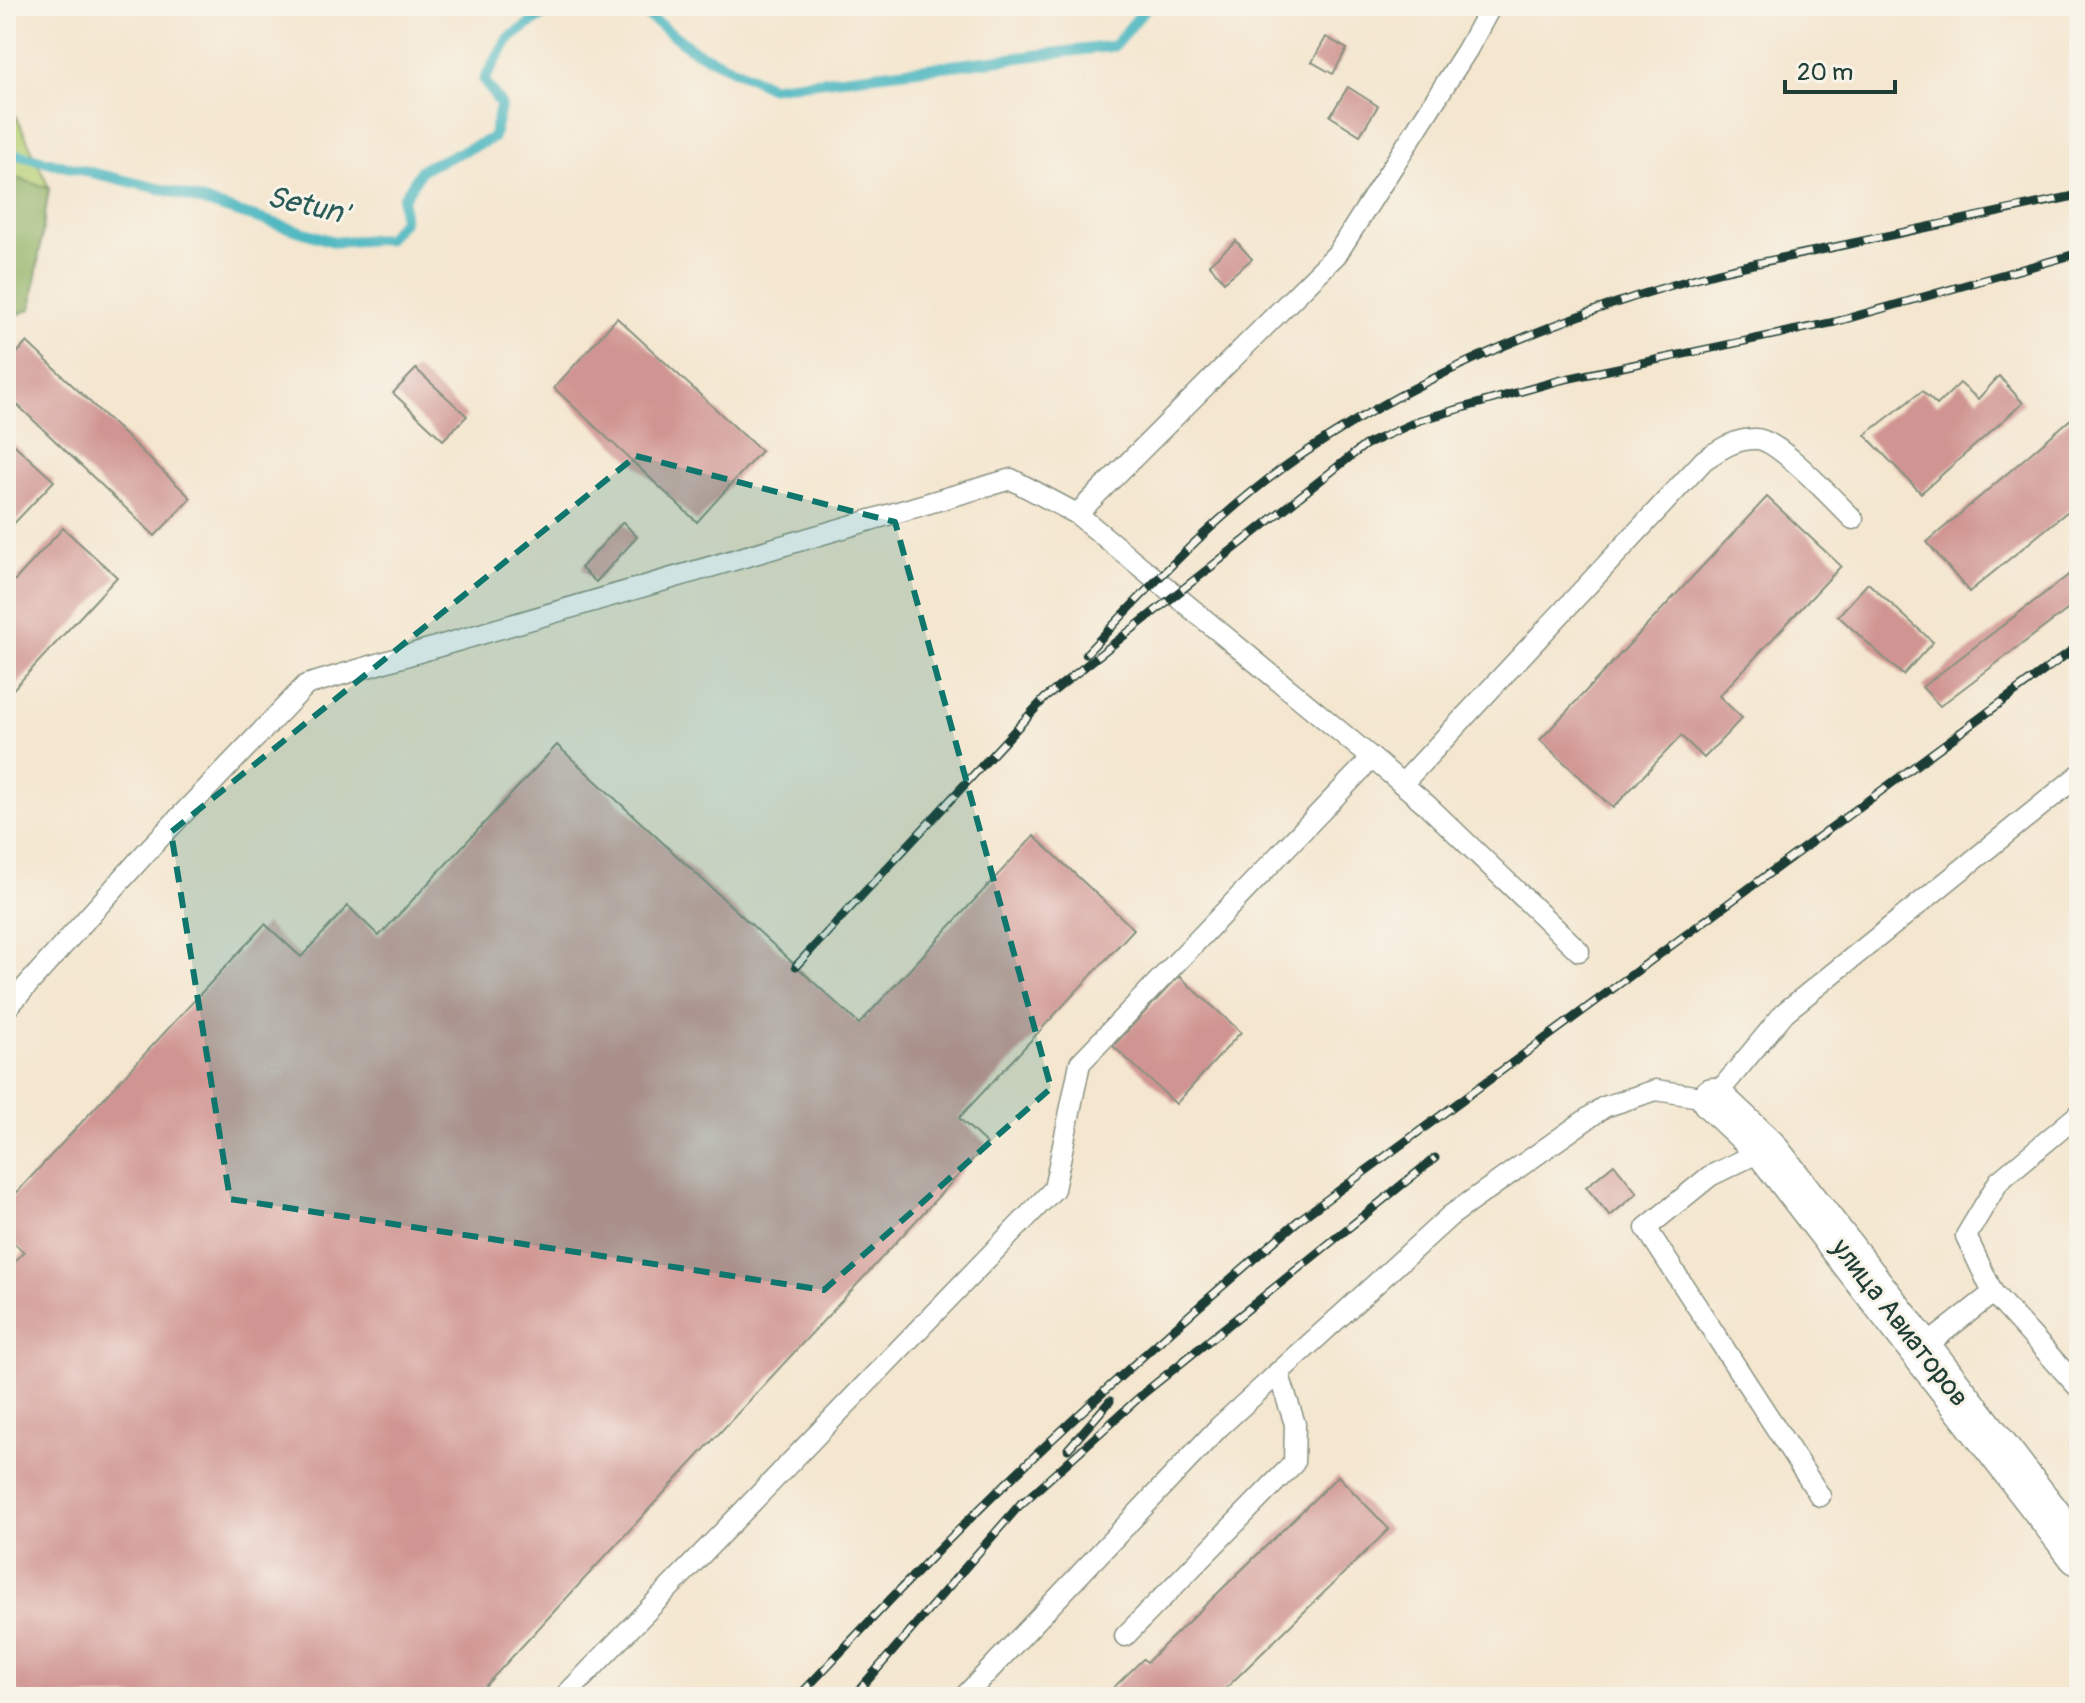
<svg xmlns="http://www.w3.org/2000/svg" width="2085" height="1703" font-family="Pangolin,sans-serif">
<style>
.green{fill:#b8d076;stroke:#6c8655;stroke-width:2}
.forest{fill:#92b267;stroke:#58784e;stroke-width:2}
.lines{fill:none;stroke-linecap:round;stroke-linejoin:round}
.stream{stroke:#48b6c0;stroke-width:11}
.building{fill:#d09592}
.service-casing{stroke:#8a9282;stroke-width:23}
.minor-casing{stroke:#8a9282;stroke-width:45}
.service{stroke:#fff;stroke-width:20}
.minor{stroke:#fff;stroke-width:42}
.rail-casing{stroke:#1f3d34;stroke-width:9}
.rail{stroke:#f7f3e8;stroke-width:6;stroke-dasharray:18;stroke-linecap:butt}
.marked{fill:#0f766e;fill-opacity:0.2;stroke:#0f766e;stroke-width:6;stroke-dasharray:16 10;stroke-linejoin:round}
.labels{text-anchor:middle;stroke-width:6;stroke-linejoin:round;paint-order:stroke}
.street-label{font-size:28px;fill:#1f3d34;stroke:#f7f3e8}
.water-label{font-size:30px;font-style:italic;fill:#295b57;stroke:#f7f3e8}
</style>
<rect width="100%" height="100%" fill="#f7f3e8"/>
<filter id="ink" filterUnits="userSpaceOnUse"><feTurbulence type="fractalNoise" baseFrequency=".0125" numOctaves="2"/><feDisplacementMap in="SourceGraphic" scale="16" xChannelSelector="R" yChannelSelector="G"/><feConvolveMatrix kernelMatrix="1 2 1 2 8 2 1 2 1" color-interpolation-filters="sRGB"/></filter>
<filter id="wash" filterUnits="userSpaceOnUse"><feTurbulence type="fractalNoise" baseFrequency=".006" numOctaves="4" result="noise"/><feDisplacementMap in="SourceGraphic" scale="32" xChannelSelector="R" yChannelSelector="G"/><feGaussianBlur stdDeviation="1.8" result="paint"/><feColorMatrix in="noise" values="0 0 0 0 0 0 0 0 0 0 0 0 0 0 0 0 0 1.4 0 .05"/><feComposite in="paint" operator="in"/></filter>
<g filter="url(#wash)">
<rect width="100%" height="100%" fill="#f4e6cf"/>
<!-- green -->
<polygon class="green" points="6,101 20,124 49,188 31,309 6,319"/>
<!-- forest -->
<polygon class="forest" points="6,175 49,188 31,309 6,319"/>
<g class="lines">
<!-- stream -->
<g class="stream">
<polyline points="635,6 693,50 771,87 1114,46 1148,6"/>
<polyline points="6,152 173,192 335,242 387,239 403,221 403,199 422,169 493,138 501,105 484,80 508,39 548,11 592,6"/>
</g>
</g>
<g id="blocks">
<!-- building -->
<g class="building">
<polygon points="1326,37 1347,49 1333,74 1312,62"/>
<polygon points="1348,87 1378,106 1360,135 1330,116"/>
<polygon points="1236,241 1252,259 1224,282 1209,264"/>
<polygon points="617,318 761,451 697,522 554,388"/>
<polygon points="27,342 191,498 155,536 6,394 6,365"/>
<polygon points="416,369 467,416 443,440 393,393"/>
<polygon points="1999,376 2023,403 1921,493 1865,435 1922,391 1937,405 1960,383 1978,399"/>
<polygon points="2079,412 2079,502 1969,592 1927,542"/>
<polygon points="6,437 54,481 6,532"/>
<polygon points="1767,497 1841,566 1719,696 1742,718 1704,758 1681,736 1613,808 1540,740"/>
<polygon points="623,522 637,537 596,582 581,568"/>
<polygon points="63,528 117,577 6,697 6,590"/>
<polygon points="2079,567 2079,601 1940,706 1922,687"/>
<polygon points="1868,583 1933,642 1903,675 1838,616"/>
<polygon points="557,745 859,1024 1034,836 1134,929 959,1118 987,1144 475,1697 23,1697 6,1681 6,1339 13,1332 6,1326 6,1271 24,1252 6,1236 6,1204 265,924 301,957 348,906 379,936"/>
<polygon points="1179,976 1241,1032 1176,1104 1113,1046"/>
<polygon points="1614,1164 1637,1193 1610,1216 1586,1187"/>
<polygon points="1338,1476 1389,1529 1217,1697 1106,1695 1143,1659 1147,1662"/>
</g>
</g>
</g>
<g filter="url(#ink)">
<use href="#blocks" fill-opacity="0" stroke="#8a9282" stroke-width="2"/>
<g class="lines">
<defs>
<g id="service">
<polyline points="1077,514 1337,254 1467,50 1491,6"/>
<path d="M1402,784L1704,460C1719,450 1736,438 1756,439C1779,439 1834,501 1853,519"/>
<polyline points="6,1009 150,848 306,685 1011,479 1077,514 1372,758 1427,805 1579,951"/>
<polyline points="1766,1149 1710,1176 1646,1228 1820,1496"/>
<polyline points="1993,1293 2079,1388"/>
<polyline points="1922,1349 1993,1293 1966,1236 1999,1181 2079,1114"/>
<polyline points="1125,1636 1294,1463 1295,1424 1278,1372"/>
<polyline points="564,1697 1054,1189 1080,1063 1372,758"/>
<polyline points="964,1697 1219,1427 1450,1216 1604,1107 1656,1090 1713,1099 1785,1012 2079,775"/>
</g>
<polyline id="minor" points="1713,1099 1766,1149 2079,1554"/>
</defs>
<!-- service casing -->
<use href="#service" class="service-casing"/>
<!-- minor casing -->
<use href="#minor" class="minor-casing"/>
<!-- service -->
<use href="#service" class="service"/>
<!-- minor -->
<use href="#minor" class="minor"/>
<defs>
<g id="rail">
<path d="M1086,654C1154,582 1225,505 1309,450C1430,369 1577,310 1718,272C1755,263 1793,256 1830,248C1913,230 1996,212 2079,195"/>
<polyline points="796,966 1045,698 1365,445 1420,420 1561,380 1835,322 2079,253"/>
<polyline points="1068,1449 1110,1401"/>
<polyline points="1018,1507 1144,1393 1435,1158"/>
<path d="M798,1697C837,1656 876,1614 915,1574C1036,1449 1167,1333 1299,1220L2079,645"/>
<polyline points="853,1697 1023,1501"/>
</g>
</defs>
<!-- rail casing -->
<use href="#rail" class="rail-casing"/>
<!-- rail -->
<use href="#rail" class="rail"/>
</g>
</g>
<!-- marked area -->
<path class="marked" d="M636,456L895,522L1051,1088L824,1290L230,1199L171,832Z"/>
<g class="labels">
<!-- street labels -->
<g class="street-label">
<text transform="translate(1901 1322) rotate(52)" y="10">улица Авиаторов</text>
</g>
<!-- water labels -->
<g class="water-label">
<text transform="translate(308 205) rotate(13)" y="10">Setun'</text>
</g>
</g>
<!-- margin -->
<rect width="2085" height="1703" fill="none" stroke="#f7f3e8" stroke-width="32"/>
<!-- scale -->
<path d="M1785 80v12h110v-12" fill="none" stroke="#1f3d34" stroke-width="4"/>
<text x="1797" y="80" font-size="24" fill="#1f3d34" stroke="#f7f3e8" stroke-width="6" paint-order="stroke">20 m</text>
</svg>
